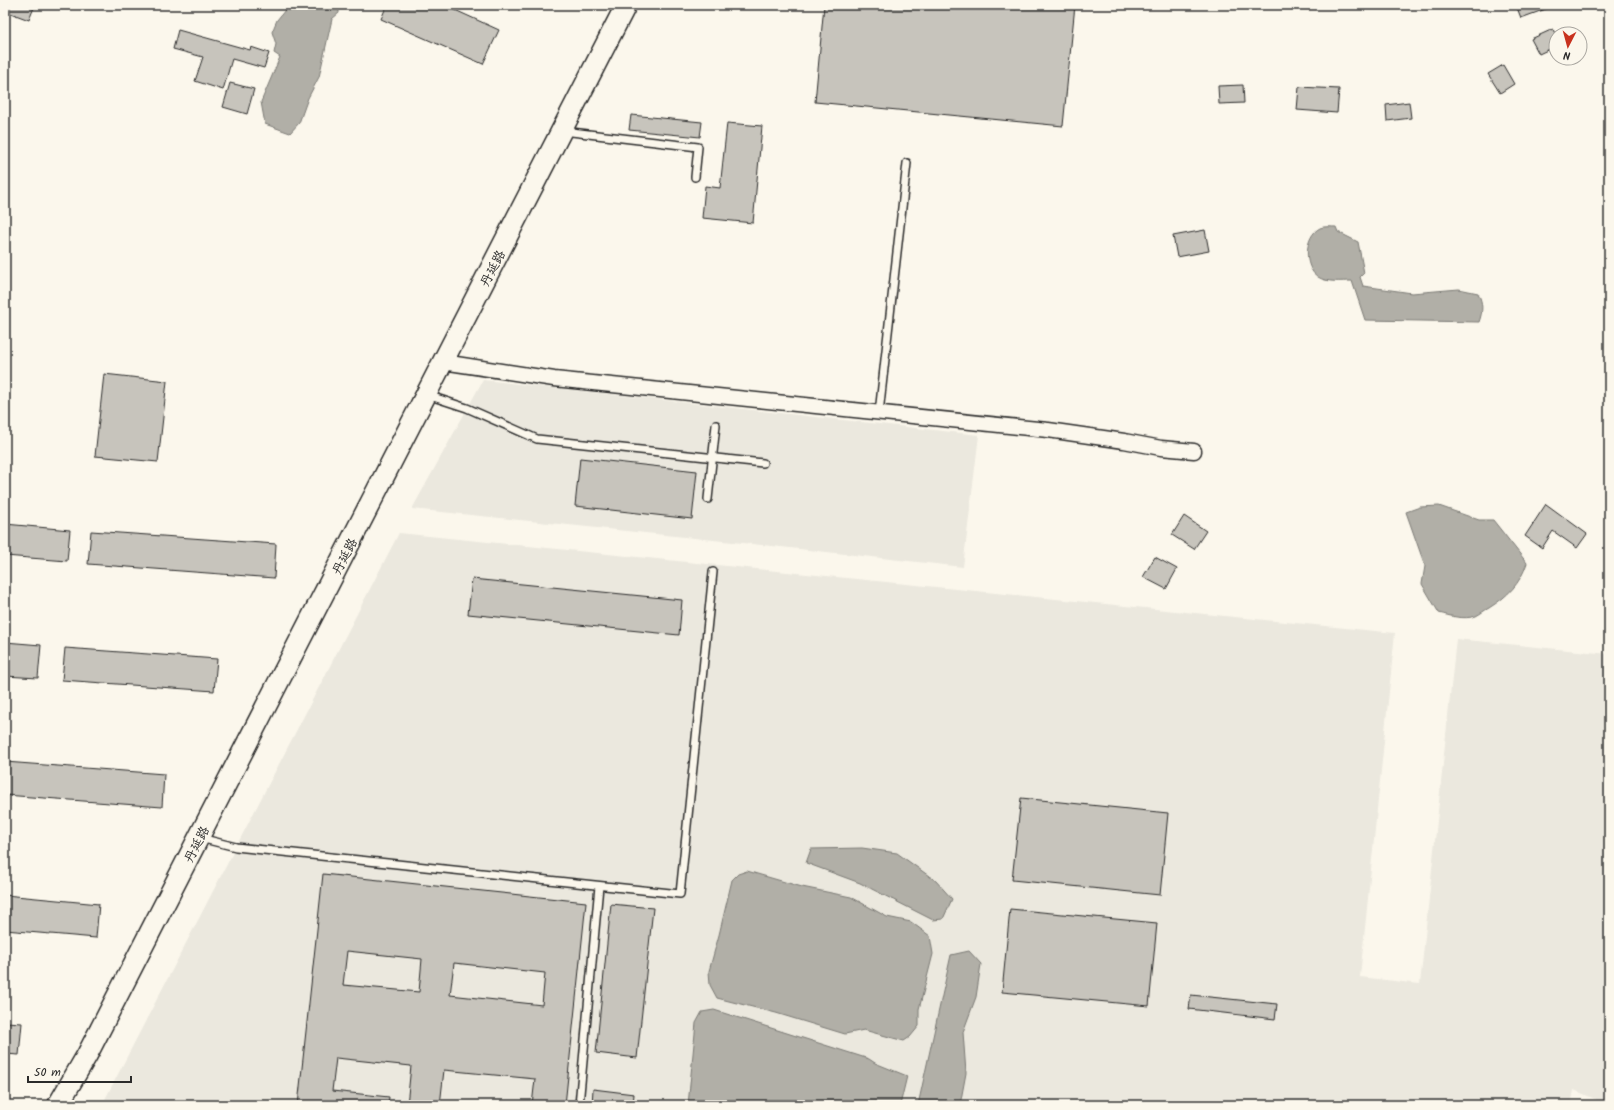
<svg xmlns="http://www.w3.org/2000/svg" width="1614" height="1110" font-family="Kalam,'LXGW WenKai TC',sans-serif">
<style>
.built{fill:#ebe8de}
.water{fill:#b1afa7;stroke:#7b7a75}
.building{fill:#c7c4bc;stroke:#2b2b2b;fill-rule:evenodd}
.lines{fill:none;stroke-linecap:round;stroke-linejoin:round}
.lane-casing{stroke:#2b2b2b;stroke-width:10}
.street-casing{stroke:#2b2b2b;stroke-width:17}
.secondary-casing{stroke:#2b2b2b;stroke-width:23}
.lane{stroke:#fbf7ec;stroke-width:7}
.street{stroke:#fbf7ec;stroke-width:14}
.secondary{stroke:#fbf7ec;stroke-width:20}
.labels{text-anchor:middle;stroke-width:3.5;stroke-linejoin:round;paint-order:stroke}
.street-label{font-size:13px;fill:#2b2b2b;stroke:#fbf7ec}
</style>
<rect width="100%" height="100%" fill="#fbf7ec"/>
<filter id="ink" filterUnits="userSpaceOnUse"><feTurbulence type="fractalNoise" baseFrequency=".025" numOctaves="2"/><feDisplacementMap in="SourceGraphic" scale="8" xChannelSelector="R" yChannelSelector="G"/><feConvolveMatrix kernelMatrix="1 2 1 2 8 2 1 2 1" color-interpolation-filters="sRGB"/></filter>
<g filter="url(#ink)">
<!-- built -->
<g class="built">
<polygon points="483,380 979,435 963,567 772,546 412,509"/>
<polygon points="399,533 1395,633 1360,977 1420,984 1456,639 1609,654 1609,1105 1574,1090 1571,1105 102,1105"/>
</g>
<!-- water -->
<g class="water">
<polygon points="289,5 339,5 339,13 332,19 319,77 308,98 299,123 290,133 265,124 261,102 280,57 274,53 276,44 272,32 277,20"/>
<path d="M1336,227L1338,232L1358,242L1364,273L1360,277L1363,286L1412,293L1459,289L1478,293C1483,303 1483,311 1479,322L1365,320L1352,281C1341,281 1327,283 1318,277C1303,267 1304,236 1320,228C1324,226 1332,227 1336,227Z"/>
<path d="M1439,506L1479,520H1493L1527,563C1520,584 1508,596 1489,608C1485,610 1480,614 1476,616C1464,620 1450,616 1439,613L1422,584L1425,566L1406,512L1420,507Z"/>
<polygon points="862,848 897,853 936,881 952,899 943,919 933,920 860,883 806,863 811,849"/>
<polygon points="747,871 802,887 851,897 887,917 911,922 930,936 933,954 919,1009 919,1026 910,1037 904,1041 864,1030 845,1034 776,1013 717,998 710,985 709,971 719,935 732,880 738,874"/>
<polygon points="969,951 981,964 976,997 963,1032 966,1073 960,1105 918,1105 951,955"/>
<polygon points="714,1010 869,1059 875,1063 907,1076 900,1105 688,1105 696,1023 702,1012"/>
</g>
<!-- building -->
<g class="building">
<polygon points="5,5 35,5 29,20 5,11"/>
<polygon points="387,5 444,5 499,30 483,64 381,19"/>
<polygon points="824,5 1075,5 1063,126 815,102"/>
<polygon points="1516,5 1554,5 1554,6 1521,18"/>
<polygon points="1553,29 1556,36 1556,46 1539,54 1531,39"/>
<polygon points="178,30 250,50 251,47 269,53 264,68 232,59 223,90 195,81 203,57 173,49"/>
<polygon points="1503,65 1514,84 1500,93 1488,74"/>
<polygon points="230,83 254,89 247,114 223,107"/>
<polygon points="1243,85 1244,103 1219,104 1218,86"/>
<polygon points="1299,87 1339,89 1337,113 1297,110"/>
<polygon points="1409,102 1411,118 1387,121 1386,105"/>
<polygon points="631,115 702,122 700,137 629,130"/>
<polygon points="727,123 762,126 753,223 702,218 705,186 720,188"/>
<polygon points="1205,230 1209,251 1177,257 1173,236"/>
<polygon points="104,374 167,381 158,462 95,456"/>
<polygon points="580,458 697,471 692,519 575,506"/>
<polygon points="1546,504 1587,534 1577,548 1553,531 1542,548 1525,536"/>
<polygon points="1184,516 1206,531 1194,549 1172,535"/>
<polygon points="5,524 70,530 67,561 5,556"/>
<polygon points="91,531 276,544 274,578 88,564"/>
<polygon points="1155,557 1177,569 1166,589 1143,577"/>
<polygon points="472,579 682,600 679,635 468,614"/>
<polygon points="5,642 41,645 38,678 5,676"/>
<polygon points="65,648 217,659 214,691 62,680"/>
<polygon points="5,762 164,774 162,807 5,795"/>
<polygon points="1021,798 1168,813 1160,895 1012,880"/>
<path d="M323,874L586,902L565,1105H532L535,1079L444,1070L440,1105H407L411,1066L336,1058L332,1091L389,1097L388,1105H298ZM347,951L422,959L419,992L343,985ZM454,963L545,973L542,1005L450,995Z"/>
<polygon points="5,895 99,904 96,938 5,930"/>
<polygon points="611,904 653,908 637,1058 596,1053"/>
<polygon points="1010,909 1157,923 1149,1006 1002,992"/>
<polygon points="1191,995 1277,1004 1275,1019 1189,1009"/>
<polygon points="5,1022 22,1023 19,1055 5,1054"/>
<polygon points="593,1089 634,1094 633,1105 592,1105"/>
</g>
<g class="lines">
<defs>
<g id="lane">
<polyline points="563,131 698,147 695,177"/>
<polyline points="427,395 467,408 537,439 763,463"/>
<polyline points="879,413 907,163"/>
<polyline points="708,499 716,425"/>
<polyline points="200,838 236,847 680,894 713,572"/>
<polyline points="579,1105 599,886"/>
</g>
<polyline id="street" points="443,362 554,379 1048,430 1124,441 1161,448 1194,451"/>
<polyline id="secondary" points="58,1105 87,1055 626,5"/>
</defs>
<!-- lane casing -->
<use href="#lane" class="lane-casing"/>
<!-- street casing -->
<use href="#street" class="street-casing"/>
<!-- secondary casing -->
<use href="#secondary" class="secondary-casing"/>
<!-- lane -->
<use href="#lane" class="lane"/>
<!-- street -->
<use href="#street" class="street"/>
<!-- secondary -->
<use href="#secondary" class="secondary"/>
</g>
</g>
<g class="labels">
<!-- street labels -->
<g class="street-label">
<text transform="translate(492 268) rotate(-63)" y="5">丹延路</text>
<text transform="translate(344 556) rotate(-63)" y="5">丹延路</text>
<text transform="translate(196 844) rotate(-63)" y="5">丹延路</text>
</g>
</g>
<!-- margin -->
<rect width="1614" height="1110" fill="none" stroke="#fbf7ec" stroke-width="20"/>
<rect x="10" y="10" width="1594" height="1090" fill="none" stroke="#2b2b2b" stroke-width="1.5" filter="url(#ink)"/>
<!-- north arrow -->
<g transform="translate(1568 46) rotate(186)"><circle r="19" fill="#fbf7ec" stroke="#a8a59f"/>
<path d="M0-3L7 15L0 10L-7 15Z" fill="#c8321e"/>
<text y="-6" font-size="11" font-weight="bold" text-anchor="middle" fill="#2b2b2b">N</text>
</g>
<!-- scale -->
<path d="M28 1076v6h103v-6" fill="none" stroke="#2b2b2b" stroke-width="2"/>
<text x="34" y="1076" font-size="12" fill="#2b2b2b" stroke="#fbf7ec" stroke-width="3" paint-order="stroke">50 m</text>
</svg>
